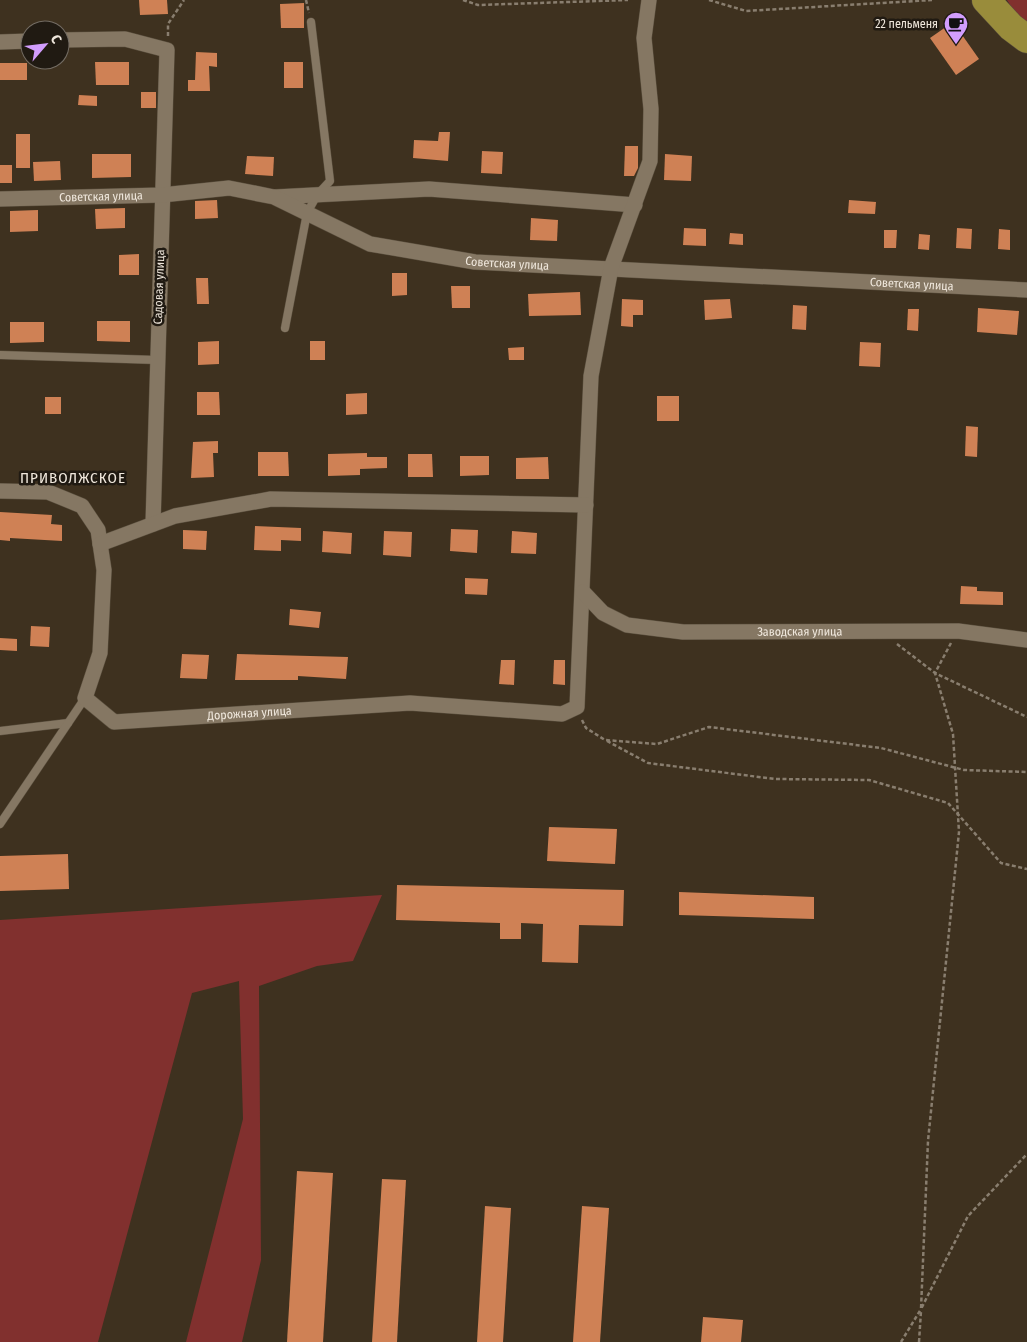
<svg xmlns="http://www.w3.org/2000/svg" width="1027" height="1342" font-family="'Fira Sans Condensed',sans-serif">
<style>
.green{fill:#81302e}
.building{fill:#cf8155}
.lines{fill:none;stroke-linecap:round;stroke-linejoin:round}
.lane-casing{stroke:#5a4f3e;stroke-width:9}
.street-casing{stroke:#5a4f3e;stroke-width:16}
.highway-casing{stroke:#5a4f3e;stroke-width:29}
.path{stroke:#897e6f;stroke-width:2.5;stroke-dasharray:4 2.5;stroke-linecap:butt}
.lane{stroke:#857763;stroke-width:8}
.street{stroke:#857763;stroke-width:15}
.highway{stroke:#998c3b;stroke-width:28}
.labels{text-anchor:middle;stroke-width:5;stroke-linejoin:round;paint-order:stroke}
.poi-label{font-size:12px;fill:#efe7dc;stroke:#201a12;text-anchor:end}
.street-label{font-size:12px;fill:#efe7dc;stroke:#201a12}
.quarter-label{font-size:15px;letter-spacing:1px;fill:#efe7dc;stroke:#201a12}
</style>
<rect width="100%" height="100%" fill="#3e311f"/>
<!-- green -->
<g class="green">
<polygon points="1007,0 1027,0 1027,24 1015,13"/>
<polygon points="382,895 353,961 317,966 259,986 261,1260 242,1342 186,1342 243,1119 239,981 192,993 98,1342 0,1342 0,920"/>
</g>
<!-- building -->
<g class="building">
<polygon points="139,0 167,0 168,14 140,15"/>
<polygon points="304,3 304,28 281,28 280,4"/>
<polygon points="953,22 979,59 956,75 930,38"/>
<polygon points="196,52 217,53 217,67 209,66 210,91 188,91 188,80 195,80"/>
<polygon points="95,62 129,62 129,85 96,85"/>
<rect x="284" y="62" width="19" height="26"/>
<rect x="0" y="63" width="27" height="17"/>
<rect x="141" y="92" width="15" height="16"/>
<polygon points="79,95 97,96 97,106 78,105"/>
<polygon points="439,132 450,132 448,161 413,158 414,140 438,141"/>
<rect x="16" y="134" width="14" height="34"/>
<polygon points="625,146 638,146 638,168 634,176 624,176"/>
<polygon points="482,151 503,152 502,174 481,173"/>
<polygon points="92,154 131,154 131,177 92,178"/>
<polygon points="665,154 692,156 691,181 664,180"/>
<polygon points="247,156 274,157 273,176 245,174"/>
<polygon points="60,161 61,180 34,181 33,162"/>
<rect x="0" y="165" width="12" height="18"/>
<polygon points="217,200 218,218 195,219 195,201"/>
<polygon points="849,200 876,202 875,214 848,213"/>
<polygon points="125,208 125,228 96,229 95,209"/>
<polygon points="38,210 38,231 10,232 10,211"/>
<polygon points="531,218 558,220 557,241 530,240"/>
<polygon points="684,228 706,229 706,246 683,245"/>
<polygon points="957,228 972,229 971,249 956,248"/>
<polygon points="999,229 1010,230 1010,250 998,249"/>
<polygon points="884,230 897,230 896,248 884,248"/>
<polygon points="730,233 743,234 743,245 729,244"/>
<polygon points="919,234 930,235 929,250 918,249"/>
<polygon points="139,254 139,275 119,275 119,255"/>
<polygon points="392,273 407,273 407,295 392,296"/>
<polygon points="196,278 208,278 209,304 197,304"/>
<polygon points="451,286 470,286 470,308 452,308"/>
<polygon points="580,292 581,315 529,316 528,294"/>
<polygon points="622,299 643,300 643,315 633,315 633,327 621,326"/>
<polygon points="730,299 732,318 705,320 704,300"/>
<polygon points="793,305 807,306 806,330 792,329"/>
<polygon points="978,308 1019,311 1017,335 977,332"/>
<polygon points="908,309 919,309 918,331 907,330"/>
<polygon points="97,321 130,321 130,342 97,341"/>
<polygon points="10,322 44,322 44,342 10,343"/>
<polygon points="219,341 219,364 198,365 198,342"/>
<rect x="310" y="341" width="15" height="19"/>
<polygon points="860,342 881,343 880,367 859,366"/>
<polygon points="524,347 524,360 509,360 508,348"/>
<polygon points="197,392 219,392 220,415 197,415"/>
<polygon points="367,393 367,414 346,415 346,394"/>
<rect x="657" y="396" width="22" height="25"/>
<rect x="45" y="397" width="16" height="17"/>
<polygon points="966,426 978,427 977,457 965,456"/>
<polygon points="218,441 218,453 213,453 214,477 191,478 193,442"/>
<polygon points="258,452 288,452 289,476 258,476"/>
<polygon points="367,453 367,457 387,457 387,468 360,469 360,475 328,476 328,454"/>
<polygon points="408,454 432,454 433,477 408,477"/>
<polygon points="460,456 489,456 489,475 460,476"/>
<polygon points="548,457 549,479 516,479 516,458"/>
<polygon points="0,512 52,515 51,524 62,525 62,541 10,538 10,541 0,540"/>
<polygon points="255,526 301,528 301,541 281,540 281,551 254,550"/>
<polygon points="451,529 478,530 477,553 450,551"/>
<polygon points="183,530 207,531 206,550 183,549"/>
<polygon points="323,531 352,533 351,554 322,552"/>
<polygon points="384,531 412,532 411,557 383,555"/>
<polygon points="512,531 537,533 536,554 511,553"/>
<polygon points="465,578 488,579 487,595 465,594"/>
<polygon points="961,586 977,587 977,591 1003,592 1003,605 960,604"/>
<polygon points="290,609 321,612 319,628 289,625"/>
<polygon points="31,626 50,627 49,647 30,646"/>
<polygon points="0,638 17,639 17,651 0,650"/>
<polygon points="182,654 209,655 207,679 180,678"/>
<polygon points="237,654 348,657 346,679 298,676 298,680 235,680"/>
<polygon points="501,660 515,660 514,685 499,684"/>
<polygon points="554,660 565,660 565,685 553,684"/>
<polygon points="549,827 617,829 615,864 547,861"/>
<polygon points="68,854 69,889 0,891 0,856"/>
<polygon points="397,885 624,890 623,926 579,925 578,963 542,962 543,924 521,923 521,939 500,939 500,923 396,920"/>
<polygon points="679,892 814,897 814,919 679,915"/>
<polygon points="297,1171 333,1173 323,1342 287,1342"/>
<polygon points="382,1179 406,1180 397,1342 372,1342"/>
<polygon points="485,1206 511,1208 503,1342 477,1342"/>
<polygon points="582,1206 609,1208 600,1342 573,1342"/>
<polygon points="703,1317 743,1320 741,1342 701,1342"/>
</g>
<g class="lines">
<defs>
<g id="lane">
<polyline points="285,328 307,213 317,195 330,181 311,22"/>
<polyline points="1,355 157,360"/>
<polyline points="0,731 68,723"/>
<polyline points="0,824 85,698"/>
</g>
<g id="street">
<polyline points="60,40 125,39 167,50 153,524"/>
<polyline points="0,42 30,41"/>
<polyline points="275,197 429,189 635,205"/>
<path id="s1" d="M0,199L162,195L229,188L274,197L370,244L475,262L1027,290"/>
<path id="s2" d="M0,491L48,492L82,506L98,530L104,570L100,653L85,698L114,722L410,703L562,714L577,707L591,376L611,268L650,161L651,109L644,38L649,0"/>
<polyline points="100,544 175,516 271,499 586,505"/>
<path id="s3" d="M583,592L603,613L627,625L683,632L958,631L1027,640"/>
</g>
<polyline id="highway" points="986,0 1011,27 1027,39"/>
</defs>
<!-- lane casing -->
<use href="#lane" class="lane-casing"/>
<!-- street casing -->
<use href="#street" class="street-casing"/>
<!-- highway casing -->
<use href="#highway" class="highway-casing"/>
<!-- path -->
<g class="path">
<polyline points="306,0 309,13"/>
<polyline points="463,0 478,5 628,0"/>
<polyline points="709,0 746,11 932,0"/>
<polyline points="168,36 168,24 184,0"/>
<polyline points="951,643 935,673 953,734 959,832 928,1141 921,1309 968,1216 1027,1154"/>
<polyline points="897,644 935,673 1027,717"/>
<polyline points="582,720 586,728 605,740 657,744 709,727 881,748 964,770 1027,772"/>
<polyline points="607,741 648,763 775,779 869,780 948,803 1001,863 1027,869"/>
<polyline points="901,1342 921,1309"/>
<polyline points="919,1342 921,1311"/>
</g>
<!-- lane -->
<use href="#lane" class="lane"/>
<!-- street -->
<use href="#street" class="street"/>
<!-- highway -->
<use href="#highway" class="highway"/>
</g>
<!-- icons -->
<defs>
<symbol id="cafe-pin" viewBox="-11 -11 22 30"><path d="M0 17L-7.5 6A9.5 9.5 0 1 1 7.5 6Z" fill="#d29dfd" stroke="#201a12"/><path d="M-5.5-4.5H6V0H3Q3 3.5 0 3.5H-2.5Q-5.5 3.5-5.5 0ZM3-3.2v2h1.7v-2ZM-6 4.5H4V6H-6Z" fill="#111"/></symbol>
</defs>
<g fill-rule="evenodd">
<use href="#cafe-pin" x="942" y="10" width="28" height="38"/>
</g>
<g class="labels">
<!-- poi labels -->
<g class="poi-label">
<text x="938" y="28">22 пельменя</text>
</g>
<!-- street labels -->
<g class="street-label">
<text dy="4" stroke="none"><textPath href="#s1" startOffset="101">Советская улица</textPath></text>
<text dy="4" stroke="none"><textPath href="#s1" startOffset="521">Советская улица</textPath></text>
<text dy="4" stroke="none"><textPath href="#s1" startOffset="926">Советская улица</textPath></text>
<text transform="translate(159 287) rotate(-88)" y="4">Садовая улица</text>
<text dy="4" stroke="none"><textPath href="#s3" startOffset="229">Заводская улица</textPath></text>
<text dy="4" stroke="none"><textPath href="#s2" startOffset="458">Дорожная улица</textPath></text>
</g>
<!-- quarter labels -->
<g class="quarter-label">
<text x="73" y="483">ПРИВОЛЖСКОЕ</text>
</g>
</g>
<!-- north arrow -->
<g transform="translate(45 45) rotate(62)"><circle r="24" fill="#201a12" stroke="#736c63"/>
<path d="M0-4L9 19L0 12L-9 19Z" fill="#d29dfd"/>
<text y="-8" font-size="14" font-weight="bold" text-anchor="middle" fill="#efe7dc">С</text>
</g>
</svg>
